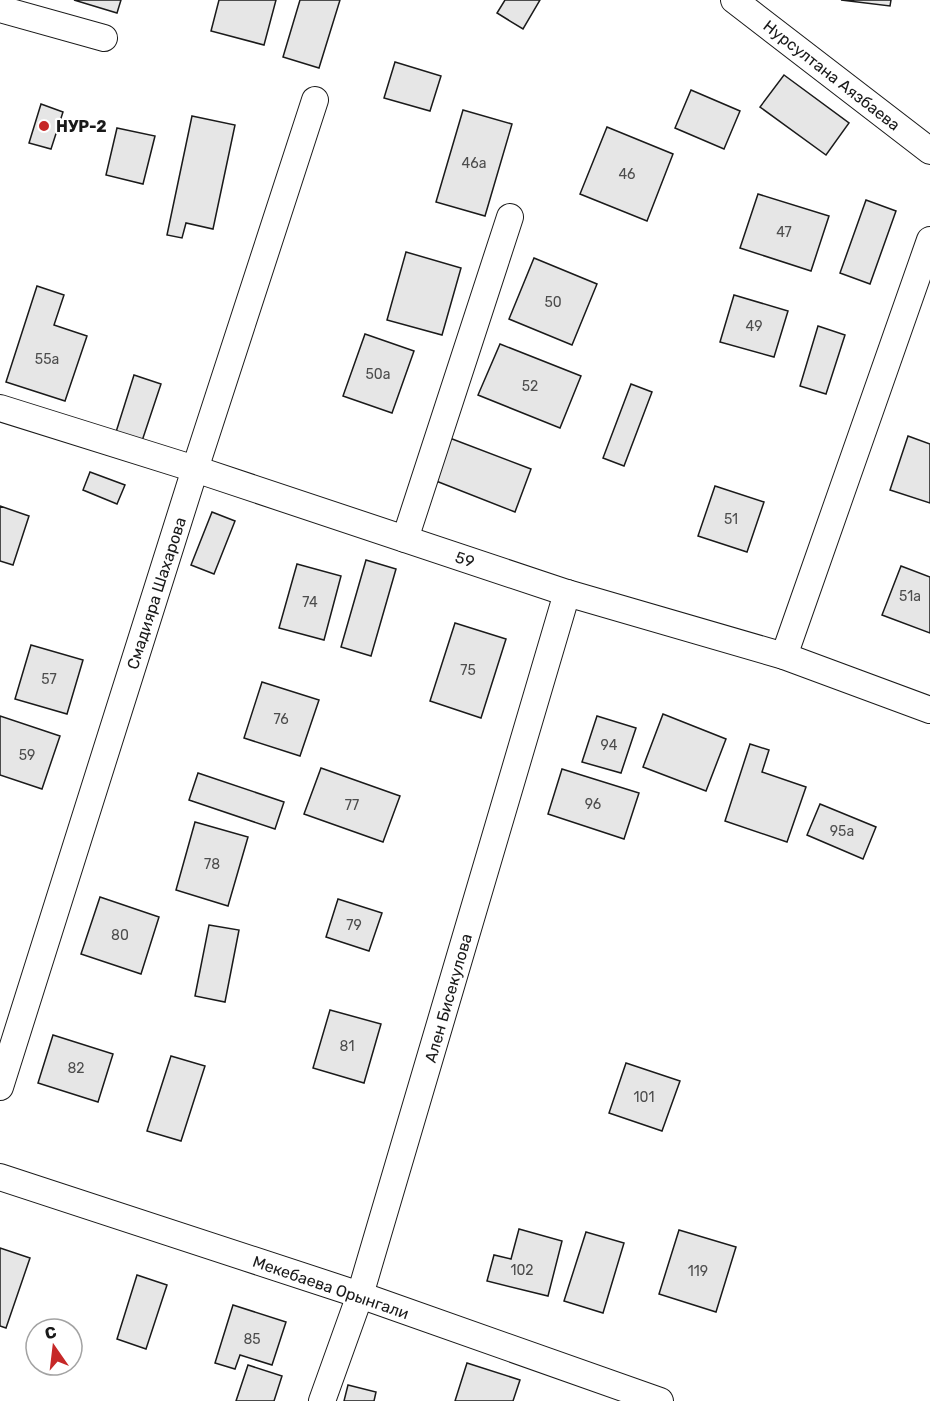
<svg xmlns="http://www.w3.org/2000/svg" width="930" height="1401" font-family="Rubik,sans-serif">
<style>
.building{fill:#e6e6e6;stroke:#1a1a1a;stroke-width:1.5}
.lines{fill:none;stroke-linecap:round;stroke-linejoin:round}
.street-casing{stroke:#1a1a1a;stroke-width:28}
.street{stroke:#fff;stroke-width:26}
.poi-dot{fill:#c62828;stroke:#fff;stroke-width:2}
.labels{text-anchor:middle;stroke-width:4.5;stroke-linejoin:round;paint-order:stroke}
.number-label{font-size:14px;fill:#4d4d4d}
.street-label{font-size:16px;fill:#1a1a1a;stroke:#fff}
.poi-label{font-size:16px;font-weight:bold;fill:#1a1a1a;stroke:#fff;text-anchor:start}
</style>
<rect width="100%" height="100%" fill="#fff"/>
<!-- building -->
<g class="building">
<polygon points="74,0 121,0 117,13"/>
<polygon points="219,0 276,0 264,45 211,31"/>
<polygon points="300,0 340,0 319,68 283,57"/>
<polygon points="505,0 540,0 523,29 497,13"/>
<polygon points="841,0 891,0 890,6"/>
<polygon points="395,62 441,76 430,111 384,98"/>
<polygon points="784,75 849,123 826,155 760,107"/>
<polygon points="691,90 740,111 724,149 675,128"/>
<polygon points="41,104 63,112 51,149 29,143"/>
<polygon points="463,110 512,124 485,216 436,202"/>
<polygon points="192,116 235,125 213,229 186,223 182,238 167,235"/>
<polygon points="607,127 673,154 647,221 580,194"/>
<polygon points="117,128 155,136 143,184 106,175"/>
<polygon points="758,194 829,216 811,271 740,248"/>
<polygon points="866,200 896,211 870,284 840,273"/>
<polygon points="406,252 461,268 442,335 387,320"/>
<polygon points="534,258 597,284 572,345 509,319"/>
<polygon points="37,286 64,295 54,325 87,336 65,401 6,382"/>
<polygon points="734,295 788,311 774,357 720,342"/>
<polygon points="818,326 845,335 826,394 800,386"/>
<polygon points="365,334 414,351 392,413 343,396"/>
<polygon points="500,344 581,376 560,428 478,395"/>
<polygon points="134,375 161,384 142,441 116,432"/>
<polygon points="631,384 652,392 624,466 603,458"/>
<polygon points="908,436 930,444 930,503 890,490"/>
<polygon points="447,437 531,469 515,512 431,479"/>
<polygon points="90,472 125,485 117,504 83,490"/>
<polygon points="715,486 764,502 747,552 698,536"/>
<polygon points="0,506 29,516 13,565 0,561"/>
<polygon points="212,512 235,521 214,574 191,565"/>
<polygon points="366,560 396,569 371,656 341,647"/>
<polygon points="297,564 341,576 324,640 279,628"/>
<polygon points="901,566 930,577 930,633 882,615"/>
<polygon points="455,623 506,639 481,718 430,701"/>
<polygon points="31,645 83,660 67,714 15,699"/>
<polygon points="262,682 319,700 300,756 244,738"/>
<polygon points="663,714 726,739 706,791 643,767"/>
<polygon points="0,716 60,736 42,789 0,775"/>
<polygon points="597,716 636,728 621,773 582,762"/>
<polygon points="750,744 769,750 762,772 806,787 787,842 725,821"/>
<polygon points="321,768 400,796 383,842 304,814"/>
<polygon points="562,769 639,793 624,839 548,814"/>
<polygon points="198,773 284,802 275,829 189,800"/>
<polygon points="820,804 876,827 863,859 807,835"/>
<polygon points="195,822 248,837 228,906 176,890"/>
<polygon points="100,897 159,917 141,974 81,954"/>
<polygon points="338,899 382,913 369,951 326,937"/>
<polygon points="209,925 239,930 225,1002 195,996"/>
<polygon points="330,1010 381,1024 364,1083 313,1068"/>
<polygon points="53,1035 113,1054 98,1102 38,1083"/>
<polygon points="171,1056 205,1066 181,1141 147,1131"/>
<polygon points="626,1063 680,1081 662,1131 609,1113"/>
<polygon points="519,1229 562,1241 548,1296 487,1281 494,1255 511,1259"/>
<polygon points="679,1230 736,1247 716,1312 659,1294"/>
<polygon points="586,1232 624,1243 603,1313 564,1301"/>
<polygon points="0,1248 30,1258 6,1328 0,1326"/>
<polygon points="137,1275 167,1285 146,1349 117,1339"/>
<polygon points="233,1305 286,1322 272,1365 240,1355 235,1369 215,1363"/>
<polygon points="467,1363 520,1380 513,1401 455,1401"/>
<polygon points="248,1365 282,1376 274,1401 236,1401"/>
<polygon points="348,1385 376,1392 374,1401 344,1401"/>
</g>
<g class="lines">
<defs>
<g id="street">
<polyline points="734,0 930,151"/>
<polyline points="0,9 104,38"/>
<polyline points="0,408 195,469 567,593 784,656 930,710"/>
<polyline points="405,539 510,217"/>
<polyline points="784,656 930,240"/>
<polyline points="0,1087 195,469 315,100"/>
<polyline points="0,1177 360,1295 660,1401"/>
<polyline points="322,1401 360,1295 567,593"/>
</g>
</defs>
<!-- street casing -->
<use href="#street" class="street-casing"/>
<!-- street -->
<use href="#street" class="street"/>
</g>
<!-- markers -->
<circle class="poi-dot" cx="44" cy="126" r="6"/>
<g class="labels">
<!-- number labels -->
<g class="number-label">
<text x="474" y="168">46а</text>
<text x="627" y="179">46</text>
<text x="784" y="237">47</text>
<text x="553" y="307">50</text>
<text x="754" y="331">49</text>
<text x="47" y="364">55а</text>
<text x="378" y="379">50а</text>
<text x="530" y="391">52</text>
<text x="731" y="524">51</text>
<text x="910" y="601">51а</text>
<text x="310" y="607">74</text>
<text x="468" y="675">75</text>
<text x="49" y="684">57</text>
<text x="281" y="724">76</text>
<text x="609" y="750">94</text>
<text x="27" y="760">59</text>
<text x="593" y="809">96</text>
<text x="352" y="810">77</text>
<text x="842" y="836">95а</text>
<text x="212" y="869">78</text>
<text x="354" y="930">79</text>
<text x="120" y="940">80</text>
<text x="347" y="1051">81</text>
<text x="76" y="1073">82</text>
<text x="644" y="1102">101</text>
<text x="522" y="1275">102</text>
<text x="698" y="1276">119</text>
<text x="252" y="1344">85</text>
</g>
<!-- street labels -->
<g class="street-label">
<text transform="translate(832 75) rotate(38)" y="6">Нурсултана Аязбаева</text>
<text transform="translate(465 559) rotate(18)" y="6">59</text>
<text transform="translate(156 593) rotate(-72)" y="6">Смадияра Шахарова</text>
<text transform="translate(448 998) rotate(-74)" y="6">Ален Бисекулова</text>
<text transform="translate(331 1287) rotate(19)" y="6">Мекебаева Орынгали</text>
</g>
<!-- poi labels -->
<g class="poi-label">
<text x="56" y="132">НУР-2</text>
</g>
</g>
<!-- north arrow -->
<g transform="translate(54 1347) rotate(346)"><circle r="28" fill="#ffffff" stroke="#a3a3a3" stroke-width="1.5"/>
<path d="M0-4.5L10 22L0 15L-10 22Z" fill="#c62828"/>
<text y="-9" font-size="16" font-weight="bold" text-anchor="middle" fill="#1a1a1a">С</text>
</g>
</svg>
